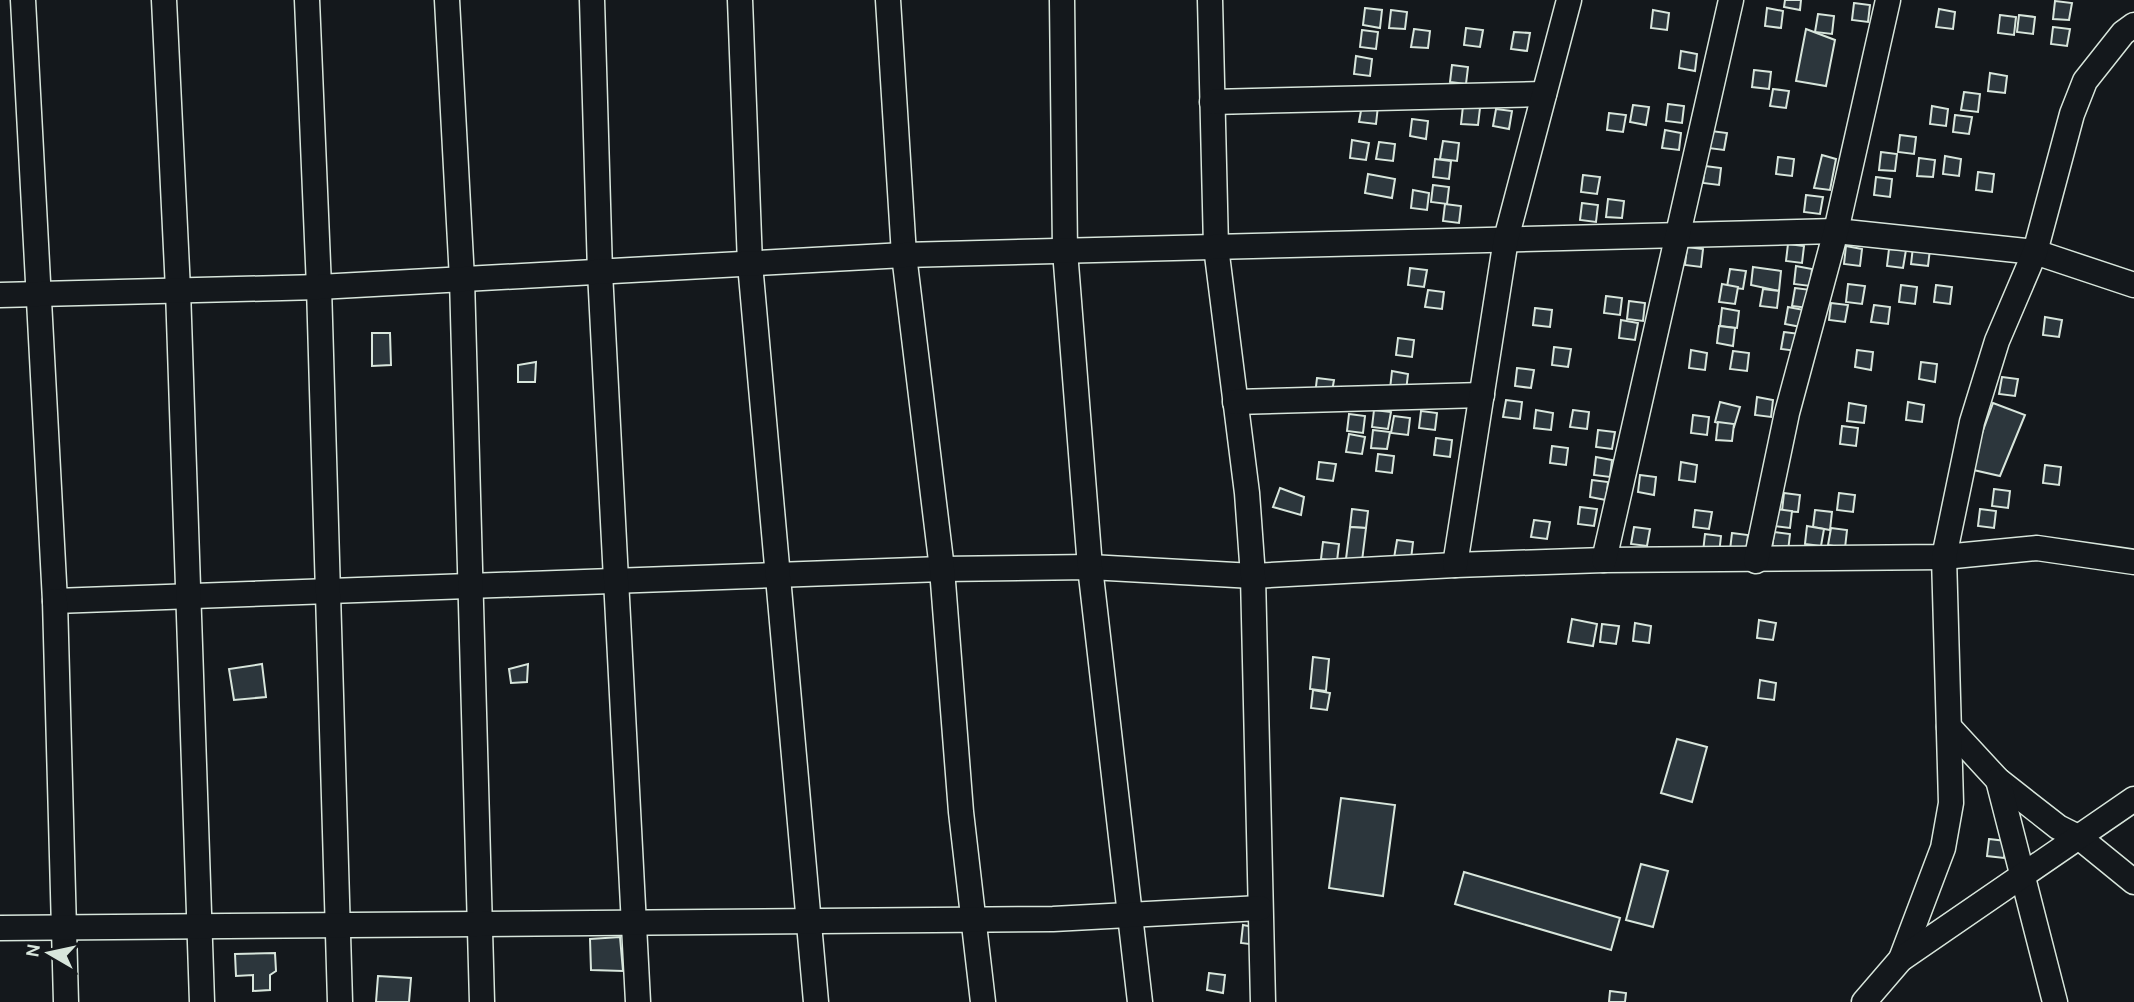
<svg xmlns="http://www.w3.org/2000/svg" width="2134" height="1002" font-family="Karla,sans-serif">
<style>
.building{fill:#2c363c;stroke:#d8e6dc;stroke-width:2}
.lines{fill:none;stroke-linecap:round;stroke-linejoin:round}
.minor-casing{stroke:#d8e6dc;stroke-width:27}
.minor{stroke:#14181c;stroke-width:24}
</style>
<rect width="100%" height="100%" fill="#14181c"/>
<!-- building -->
<g class="building">
<polygon points="1785,0 1801,0 1800,10 1784,7"/>
<polygon points="2055,1 2072,3 2069,20 2053,19"/>
<polygon points="1854,3 1870,5 1868,22 1852,20"/>
<polygon points="1365,8 1382,10 1380,28 1363,25"/>
<polygon points="1767,8 1783,11 1781,28 1765,26"/>
<polygon points="1939,9 1955,12 1953,29 1936,27"/>
<polygon points="1391,10 1407,12 1405,29 1389,28"/>
<polygon points="1653,10 1669,13 1667,30 1651,28"/>
<polygon points="1818,14 1834,16 1832,34 1815,32"/>
<polygon points="2000,15 2016,17 2014,35 1998,33"/>
<polygon points="2019,15 2035,17 2033,34 2017,32"/>
<polygon points="2053,27 2070,29 2067,46 2051,44"/>
<polygon points="1466,28 1483,30 1480,47 1464,45"/>
<polygon points="1414,29 1430,31 1428,48 1411,47"/>
<polygon points="1806,29 1835,40 1826,86 1796,81"/>
<polygon points="1362,30 1378,32 1376,49 1360,47"/>
<polygon points="1514,32 1530,33 1527,51 1511,49"/>
<polygon points="1681,51 1697,54 1695,71 1679,68"/>
<polygon points="1356,56 1372,59 1370,76 1354,74"/>
<polygon points="1452,65 1468,67 1466,84 1450,82"/>
<polygon points="1754,70 1771,72 1769,89 1752,87"/>
<polygon points="1990,73 2007,76 2005,93 1988,91"/>
<polygon points="1773,89 1789,91 1786,108 1770,106"/>
<polygon points="1964,92 1980,94 1978,112 1961,110"/>
<polygon points="1668,104 1684,106 1682,123 1666,121"/>
<polygon points="1362,105 1378,106 1376,124 1359,122"/>
<polygon points="1633,105 1649,107 1646,125 1630,122"/>
<polygon points="1463,106 1480,108 1478,125 1461,124"/>
<polygon points="1932,106 1948,109 1946,126 1930,124"/>
<polygon points="1496,109 1512,111 1509,129 1493,126"/>
<polygon points="1609,113 1626,115 1623,132 1607,130"/>
<polygon points="1955,115 1972,117 1969,134 1953,132"/>
<polygon points="1412,119 1428,121 1426,139 1410,136"/>
<polygon points="1665,130 1681,133 1679,150 1662,148"/>
<polygon points="1711,131 1727,133 1724,150 1708,148"/>
<polygon points="1900,135 1916,137 1914,154 1898,152"/>
<polygon points="1352,140 1369,143 1366,160 1350,158"/>
<polygon points="1443,141 1459,143 1457,161 1440,159"/>
<polygon points="1379,142 1395,144 1393,161 1376,159"/>
<polygon points="1881,152 1897,154 1895,171 1879,170"/>
<polygon points="1822,155 1836,159 1830,190 1814,188"/>
<polygon points="1945,156 1961,159 1959,176 1943,174"/>
<polygon points="1778,157 1794,159 1792,176 1776,174"/>
<polygon points="1919,158 1935,160 1933,177 1917,176"/>
<polygon points="1435,159 1451,161 1449,179 1433,177"/>
<polygon points="1705,166 1721,168 1719,185 1703,183"/>
<polygon points="1978,172 1994,174 1992,192 1976,190"/>
<polygon points="1368,174 1395,179 1392,198 1365,193"/>
<polygon points="1583,175 1600,177 1597,194 1581,192"/>
<polygon points="1876,177 1892,179 1890,197 1874,195"/>
<polygon points="1433,185 1449,187 1447,204 1431,202"/>
<polygon points="1413,190 1429,193 1427,210 1411,208"/>
<polygon points="1806,195 1823,197 1820,214 1804,212"/>
<polygon points="1608,199 1624,201 1622,218 1606,217"/>
<polygon points="1582,203 1598,205 1596,222 1580,220"/>
<polygon points="1445,204 1461,206 1459,223 1443,221"/>
<polygon points="1788,244 1804,246 1802,263 1786,261"/>
<polygon points="1846,246 1862,249 1860,266 1844,264"/>
<polygon points="1687,247 1703,249 1701,267 1685,265"/>
<polygon points="1913,247 1930,249 1928,266 1911,264"/>
<polygon points="1889,249 1906,250 1903,268 1887,266"/>
<polygon points="1796,266 1812,269 1810,286 1794,284"/>
<polygon points="1753,267 1781,271 1779,291 1751,285"/>
<polygon points="1410,268 1427,270 1424,287 1408,285"/>
<polygon points="1730,269 1746,271 1743,289 1727,287"/>
<polygon points="1722,284 1738,287 1735,304 1719,302"/>
<polygon points="1848,284 1865,286 1862,304 1846,302"/>
<polygon points="1901,285 1917,287 1915,304 1899,302"/>
<polygon points="1936,285 1952,287 1950,304 1934,302"/>
<polygon points="1795,288 1811,290 1808,308 1792,306"/>
<polygon points="1763,289 1779,291 1777,308 1760,306"/>
<polygon points="1428,290 1444,292 1442,309 1425,307"/>
<polygon points="1606,296 1622,298 1620,315 1604,313"/>
<polygon points="1629,301 1645,303 1643,321 1627,319"/>
<polygon points="1831,303 1848,305 1845,322 1829,320"/>
<polygon points="1874,305 1890,307 1888,324 1871,322"/>
<polygon points="1788,307 1804,310 1801,327 1785,324"/>
<polygon points="1535,308 1552,310 1550,327 1533,325"/>
<polygon points="1722,308 1739,311 1737,328 1720,326"/>
<polygon points="2045,317 2062,320 2059,337 2043,335"/>
<polygon points="1621,320 1638,323 1635,340 1619,338"/>
<polygon points="1719,326 1735,328 1733,346 1717,343"/>
<polygon points="1784,332 1800,334 1797,351 1781,349"/>
<polygon points="372,333 390,333 391,365 372,366"/>
<polygon points="1398,338 1414,340 1412,357 1396,355"/>
<polygon points="1554,347 1571,349 1568,367 1552,365"/>
<polygon points="1691,350 1707,353 1705,370 1689,368"/>
<polygon points="1857,350 1873,352 1871,370 1855,367"/>
<polygon points="1733,351 1749,353 1747,371 1730,369"/>
<polygon points="536,362 535,382 518,382 518,365"/>
<polygon points="1921,362 1937,364 1935,382 1919,379"/>
<polygon points="1517,368 1534,370 1531,388 1515,386"/>
<polygon points="1392,371 1408,374 1406,391 1390,389"/>
<polygon points="2002,377 2018,379 2015,396 1999,394"/>
<polygon points="1317,378 1334,380 1331,397 1315,395"/>
<polygon points="1757,397 1773,400 1771,417 1755,415"/>
<polygon points="1506,400 1522,402 1520,419 1503,417"/>
<polygon points="1720,402 1740,407 1734,427 1715,422"/>
<polygon points="1908,402 1924,405 1922,422 1906,420"/>
<polygon points="1849,403 1866,406 1864,423 1847,421"/>
<polygon points="1993,403 2025,415 2000,476 1969,469"/>
<polygon points="1374,410 1391,412 1388,429 1372,427"/>
<polygon points="1536,410 1553,413 1551,430 1534,428"/>
<polygon points="1573,410 1589,412 1587,429 1570,427"/>
<polygon points="1421,411 1437,413 1435,430 1419,428"/>
<polygon points="1349,414 1365,416 1363,433 1347,431"/>
<polygon points="1693,415 1709,417 1707,435 1691,433"/>
<polygon points="1394,416 1410,418 1408,435 1391,433"/>
<polygon points="1718,422 1734,424 1732,441 1716,440"/>
<polygon points="1842,426 1858,428 1856,446 1840,444"/>
<polygon points="1373,430 1390,432 1387,449 1371,448"/>
<polygon points="1598,430 1615,432 1612,449 1596,447"/>
<polygon points="1349,434 1365,437 1362,454 1346,452"/>
<polygon points="1436,438 1452,440 1450,457 1434,455"/>
<polygon points="1552,446 1568,448 1566,465 1550,463"/>
<polygon points="1378,454 1394,456 1392,473 1376,471"/>
<polygon points="1596,457 1612,460 1610,477 1594,475"/>
<polygon points="1319,462 1336,464 1333,481 1317,479"/>
<polygon points="1681,462 1697,465 1695,482 1679,480"/>
<polygon points="2045,465 2061,467 2059,485 2043,483"/>
<polygon points="1640,475 1656,477 1654,495 1638,492"/>
<polygon points="1592,480 1608,482 1606,500 1590,497"/>
<polygon points="1280,488 1304,497 1301,515 1273,507"/>
<polygon points="1994,489 2010,491 2008,508 1992,506"/>
<polygon points="1784,493 1800,495 1798,512 1782,511"/>
<polygon points="1839,493 1855,495 1853,512 1837,510"/>
<polygon points="1580,507 1597,509 1594,526 1578,524"/>
<polygon points="1352,509 1368,511 1366,528 1350,527"/>
<polygon points="1776,509 1792,511 1790,528 1774,526"/>
<polygon points="1980,509 1996,511 1994,528 1978,526"/>
<polygon points="1695,510 1712,512 1709,529 1693,527"/>
<polygon points="1815,510 1832,512 1830,530 1813,527"/>
<polygon points="1534,520 1550,522 1547,539 1531,537"/>
<polygon points="1807,526 1824,529 1821,546 1805,544"/>
<polygon points="1350,527 1366,528 1362,561 1346,559"/>
<polygon points="1634,527 1650,529 1647,546 1631,544"/>
<polygon points="1831,528 1847,530 1845,548 1828,545"/>
<polygon points="1774,532 1790,534 1788,551 1772,549"/>
<polygon points="1732,533 1748,535 1746,552 1730,550"/>
<polygon points="1705,534 1721,536 1719,554 1703,552"/>
<polygon points="1397,540 1413,542 1411,559 1394,558"/>
<polygon points="1323,542 1339,544 1337,561 1321,559"/>
<polygon points="1572,619 1597,624 1593,646 1568,642"/>
<polygon points="1759,620 1776,623 1773,640 1757,638"/>
<polygon points="1635,623 1651,626 1649,643 1633,641"/>
<polygon points="1602,624 1619,626 1616,644 1600,642"/>
<polygon points="1313,657 1329,659 1326,691 1310,689"/>
<polygon points="262,664 266,697 234,700 229,669"/>
<polygon points="528,664 527,682 511,683 509,669"/>
<polygon points="1760,680 1776,683 1774,700 1758,698"/>
<polygon points="1313,690 1330,693 1327,710 1311,708"/>
<polygon points="1677,739 1707,747 1692,802 1661,793"/>
<polygon points="1341,798 1395,805 1383,896 1329,888"/>
<polygon points="1989,839 2006,841 2004,858 1987,856"/>
<polygon points="1641,864 1668,871 1653,927 1626,920"/>
<polygon points="1464,872 1620,918 1611,950 1455,904"/>
<polygon points="1243,925 1259,928 1257,945 1241,943"/>
<polygon points="620,937 623,971 591,970 590,939"/>
<polygon points="275,953 276,971 270,975 270,990 253,991 253,975 236,976 235,954"/>
<polygon points="1209,973 1225,975 1223,993 1207,990"/>
<polygon points="378,976 411,978 409,1002 376,1002"/>
<polygon points="1610,991 1626,993 1625,1002 1609,1002"/>
</g>
<g class="lines">
<defs>
<g id="minor">
<polyline points="23,0 55,601 942,569 1090,567 1253,576 1455,565 1604,560 1944,557 2037,548 2134,562"/>
<polyline points="164,0 178,290 202,1002"/>
<polyline points="307,0 319,287 340,1002"/>
<polyline points="447,0 462,279 482,1002"/>
<polyline points="592,0 600,272 638,1002"/>
<polyline points="740,0 750,264 816,1002"/>
<polyline points="888,0 904,255 942,569 961,812 983,1002"/>
<polyline points="1062,0 1065,251 1090,567 1140,1002"/>
<polyline points="1210,0 1216,247 1247,493 1253,576 1263,1002"/>
<polyline points="1212,102 1544,94"/>
<polyline points="0,295 319,287 904,255 1836,231 2035,252 2134,285"/>
<polyline points="1235,402 1482,395"/>
<polyline points="1604,560 1731,0"/>
<polyline points="1756,561 1787,413 1836,231 1888,0"/>
<polyline points="1455,565 1506,239 1569,0"/>
<polyline points="55,601 66,1002"/>
<polyline points="1949,727 1998,780 2058,827 2080,838 2134,882"/>
<polyline points="1998,780 2055,1002"/>
<polyline points="0,928 1053,919 1260,908"/>
<polyline points="1901,959 1943,848 1951,803 1944,557 1972,422 1997,341 2035,252 2072,114 2085,81 2123,33 2134,25"/>
<polyline points="1864,1002 1901,959 2134,799"/>
</g>
</defs>
<!-- minor casing -->
<use href="#minor" class="minor-casing"/>
<!-- minor -->
<use href="#minor" class="minor"/>
</g>
<!-- north arrow -->
<g transform="translate(49 953) rotate(279)" stroke="#14181c" stroke-width="5" paint-order="stroke">
<path d="M0-5L12 26L0 18L-12 26Z" fill="#d8e6dc"/>
<text y="-10" font-size="19" font-weight="bold" text-anchor="middle" fill="#d8e6dc">N</text>
</g>
</svg>
